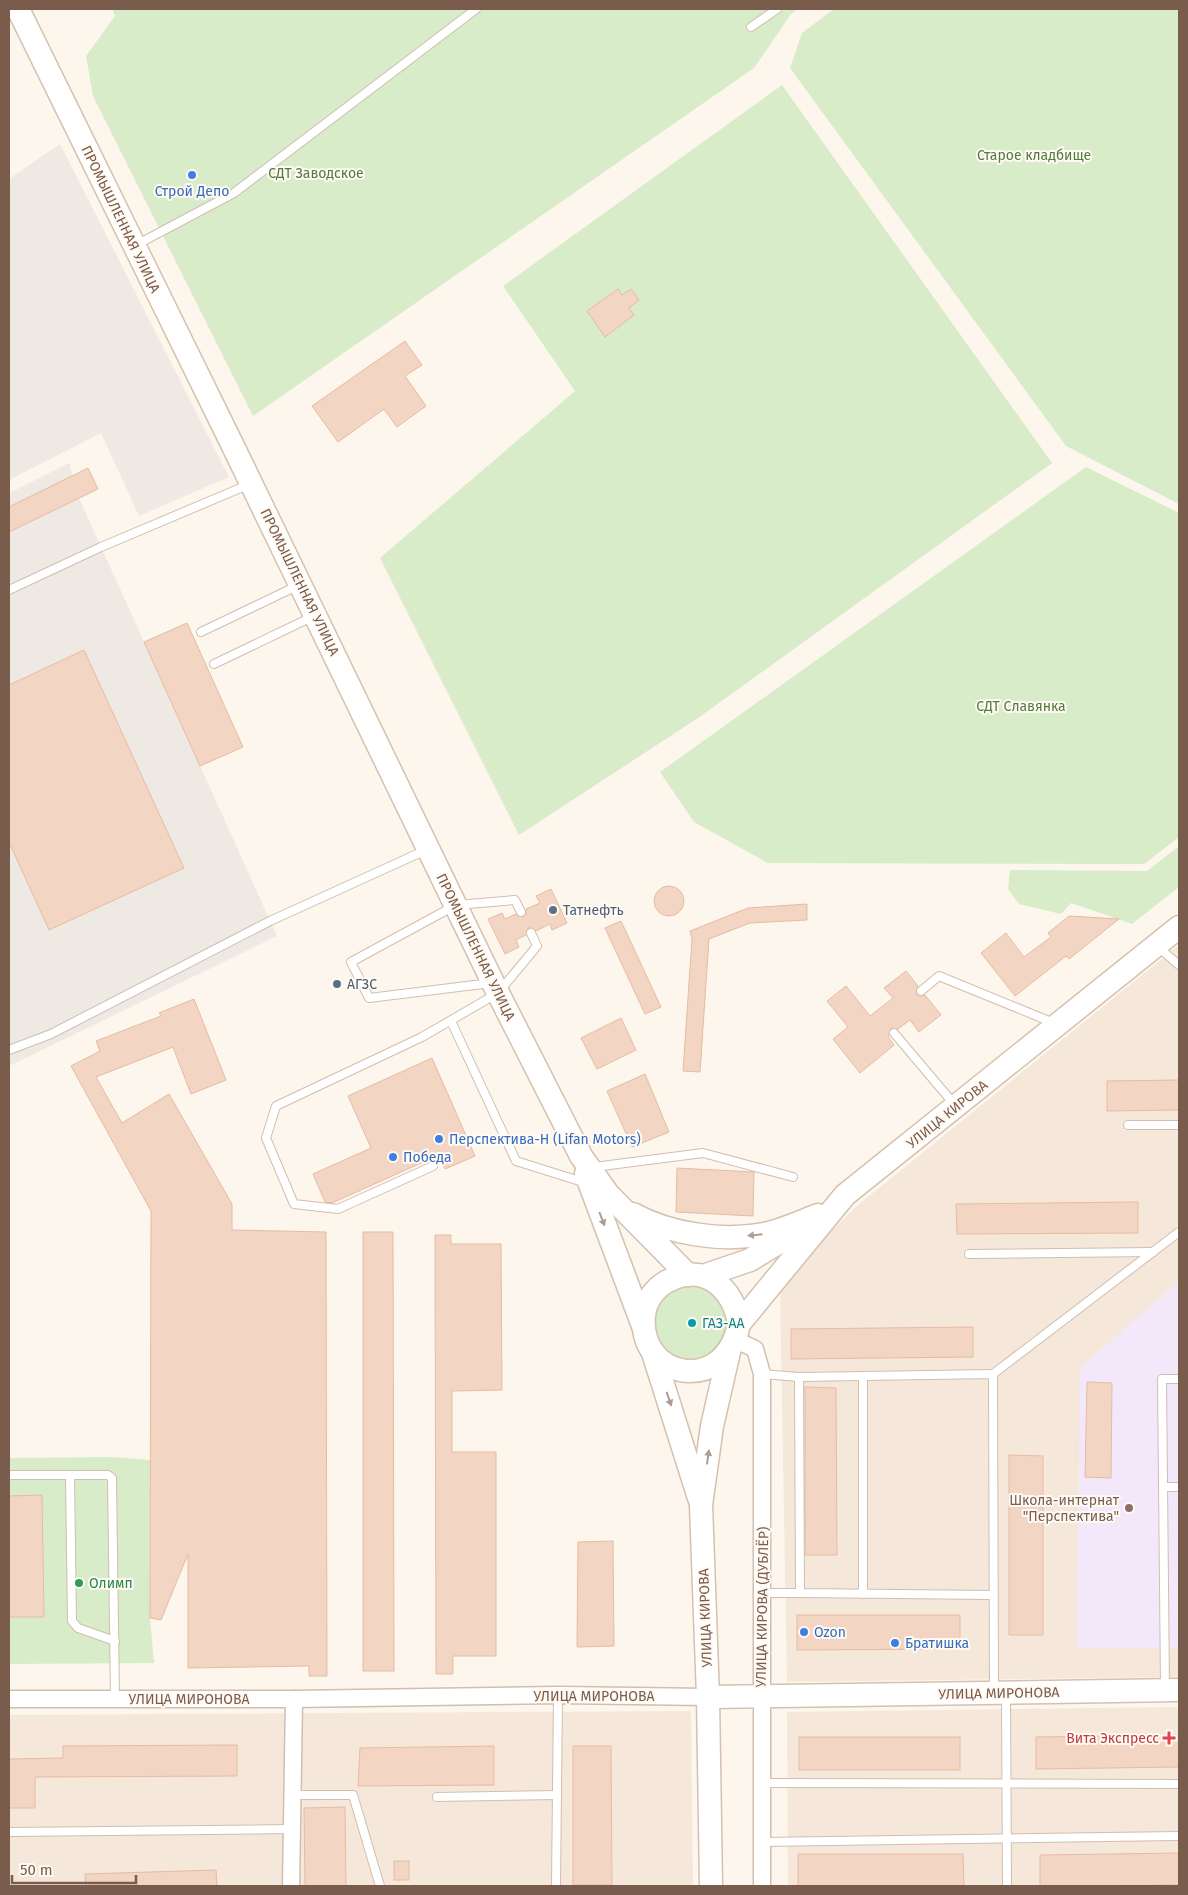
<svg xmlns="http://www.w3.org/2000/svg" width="1188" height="1895" font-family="'Fira Sans',sans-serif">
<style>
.residential{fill:#f5e8da}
.industrial{fill:#efe9e4}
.education{fill:#f3e8fa}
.green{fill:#d8ecc9}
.building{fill:#f3d5c3;stroke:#e6bba3}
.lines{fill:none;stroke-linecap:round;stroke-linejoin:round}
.service-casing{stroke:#d1beb0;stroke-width:10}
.minor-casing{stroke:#d1beb0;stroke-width:19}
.secondary-casing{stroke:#d6c0b0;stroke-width:25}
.service{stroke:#fff;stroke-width:8}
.minor{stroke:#fff;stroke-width:16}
.secondary{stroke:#fff;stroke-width:22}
.oneway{fill:#af9d94}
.shop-dot{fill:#3f7fe0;stroke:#fffaf3;stroke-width:2}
.service-dot{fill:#5c6f8a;stroke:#fffaf3;stroke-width:2}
.culture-dot{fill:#0f9aa8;stroke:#fffaf3;stroke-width:2}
.education-dot{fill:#8d6e63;stroke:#fffaf3;stroke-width:2}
.leisure-dot{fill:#2e9e5b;stroke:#fffaf3;stroke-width:2}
.health-dot{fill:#e0444e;stroke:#fffaf3;stroke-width:2}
.labels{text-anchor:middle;stroke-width:4;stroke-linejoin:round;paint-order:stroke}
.park-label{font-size:14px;fill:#537a41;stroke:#fffaf3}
.shop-label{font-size:14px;fill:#366cbe;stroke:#fffaf3;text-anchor:start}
.street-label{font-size:14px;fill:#7a5c4d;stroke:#fffaf3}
.service-label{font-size:14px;fill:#4e5e75;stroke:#fffaf3;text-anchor:start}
.culture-label{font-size:14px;fill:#0d838f;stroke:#fffaf3;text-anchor:start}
.education-label{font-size:14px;fill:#785e54;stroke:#fffaf3;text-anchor:end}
.leisure-label{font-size:14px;fill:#27864d;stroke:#fffaf3;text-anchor:start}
.health-label{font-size:14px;fill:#be3a42;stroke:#fffaf3;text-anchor:end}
</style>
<rect width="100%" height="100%" fill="#fdf6ec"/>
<!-- residential -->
<g class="residential">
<polygon points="1179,945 1179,1677 787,1682 780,1291 812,1250 857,1206"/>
<polygon points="1179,1707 1179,1886 788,1886 787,1712"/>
<polygon points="691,1711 693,1886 9,1886 9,1715"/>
</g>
<!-- industrial -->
<g class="industrial">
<polygon points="60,144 229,477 139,516 101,433 9,480 9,179"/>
<polygon points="69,463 79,498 277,936 9,1066 9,493"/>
</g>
<!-- education -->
<polygon class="education" points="1179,1281 1179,1648 1077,1648 1080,1368"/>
<!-- green -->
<g class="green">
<polygon points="112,9 798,9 791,14 754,68 253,416 93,96 86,56 115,16"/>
<polygon points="834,9 1179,9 1179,504 1066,446 790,68 802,33"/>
<polygon points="782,85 1052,463 698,718 519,835 380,558 575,391 503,286"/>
<polygon points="1086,467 1179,513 1179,837 1144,864 768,863 694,822 660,772"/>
<polygon points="1179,846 1179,887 1132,924 1071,903 1061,914 1019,904 1008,889 1010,870 1147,871"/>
<circle cx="690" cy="1323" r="37"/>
<polygon points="113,1457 150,1460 150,1618 154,1663 9,1664 9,1458"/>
</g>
<!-- building -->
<g class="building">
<polygon points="618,289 622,295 631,289 639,300 629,308 634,315 605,337 587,311"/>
<polygon points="405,341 422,365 405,376 426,406 397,427 384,409 338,442 312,406"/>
<polygon points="88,468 98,489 9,532 9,507"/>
<polygon points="187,623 243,747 200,766 144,642"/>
<polygon points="84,650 184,868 49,930 9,842 9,685"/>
<circle cx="669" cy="901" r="15"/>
<polygon points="551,889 567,923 552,930 550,924 536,931 532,928 528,928 526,935 516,940 519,947 505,954 488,919 502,913 505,919 516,914 523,917 526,915 526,909 540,903 536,896"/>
<polygon points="807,904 807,920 750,923 709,939 700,1072 683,1071 692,939 690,931 748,908"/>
<polygon points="1069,916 1119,919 1069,959 1066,956 1015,996 981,953 1006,933 1024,957 1051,937 1048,933"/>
<polygon points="621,921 661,1007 645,1014 605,928"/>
<polygon points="906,971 918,986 916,994 920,996 925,995 941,1015 919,1032 910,1020 898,1029 891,1028 888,1037 894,1045 860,1073 833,1039 848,1027 827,1001 846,986 870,1016 893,998 884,988"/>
<polygon points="194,999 226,1080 191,1094 173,1047 96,1077 122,1123 169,1094 232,1204 232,1230 326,1232 327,1676 309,1676 309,1666 188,1668 188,1554 161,1620 150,1618 151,1211 71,1066 100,1051 96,1041 161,1016 159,1013"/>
<polygon points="621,1018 636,1050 597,1069 581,1038"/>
<polygon points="432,1058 475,1156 445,1169 439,1155 332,1203 325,1202 313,1174 371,1148 348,1096"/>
<polygon points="645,1074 669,1132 632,1147 607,1091"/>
<polygon points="1179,1080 1179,1110 1107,1111 1107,1081"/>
<polygon points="677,1168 754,1172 753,1216 676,1212"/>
<polygon points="1138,1202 1138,1233 957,1234 956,1204"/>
<polygon points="363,1232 393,1232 394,1671 363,1671"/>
<polygon points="435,1235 451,1235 451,1244 501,1244 502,1390 452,1391 452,1452 496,1452 496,1656 453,1656 453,1674 436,1674"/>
<polygon points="973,1327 973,1357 791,1359 791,1329"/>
<polygon points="1087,1382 1112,1383 1111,1478 1085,1477"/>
<polygon points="805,1387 836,1388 837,1555 805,1555"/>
<polygon points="1009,1455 1043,1456 1043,1635 1009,1635"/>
<polygon points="42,1495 44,1617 9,1617 9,1496"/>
<polygon points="613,1541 614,1646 577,1647 578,1542"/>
<polygon points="797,1615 960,1615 960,1649 797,1650"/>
<polygon points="1179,1735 1179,1767 1036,1769 1036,1737"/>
<rect x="799" y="1737" width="161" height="33"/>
<polygon points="237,1745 237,1776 35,1777 35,1808 9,1808 9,1759 63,1758 63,1746"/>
<polygon points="494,1746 494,1785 358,1786 360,1748"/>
<polygon points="573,1746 611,1746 612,1885 573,1885"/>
<polygon points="345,1807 346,1886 305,1886 304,1808"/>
<polygon points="1179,1853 1179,1885 1040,1886 1040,1855"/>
<polygon points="798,1854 963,1854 964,1886 798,1886"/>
<rect x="394" y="1861" width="15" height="19"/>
<polygon points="216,1870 217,1886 86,1886 85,1874"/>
</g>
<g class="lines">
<defs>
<g id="service">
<polyline points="751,27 777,9"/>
<polyline points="136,245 234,193 476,9"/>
<polyline points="9,590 101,547 250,484"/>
<polyline points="201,632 299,585"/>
<polyline points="214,664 314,616"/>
<polyline points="1158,947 1179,965"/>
<polyline points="491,983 369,998 351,962 456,905 515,900 521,912"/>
<polyline points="921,991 939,976 1054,1023"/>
<polyline points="451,1021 516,1161 586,1183"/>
<polyline points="894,1033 954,1104"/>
<polyline points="9,1050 51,1034 270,921 426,850"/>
<polyline points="1128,1125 1179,1125"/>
<polyline points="433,1166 338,1209 294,1204 266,1138 276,1106 422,1037 498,993 537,946 531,933"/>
<polyline points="594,1167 703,1153 793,1177"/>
<polyline points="969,1254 1153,1252"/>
<polyline points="762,1374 799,1377 993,1374 994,1692"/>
<polyline points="993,1374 1179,1232"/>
<polyline points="799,1377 800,1593 992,1595"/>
<polyline points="9,1475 108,1475 112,1478 115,1699"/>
<polyline points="70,1475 72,1621 78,1628 115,1641"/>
<polyline points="1163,1487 1179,1487"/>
<polyline points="763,1593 800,1593"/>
<polyline points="863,1594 863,1376"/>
<polyline points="1165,1688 1162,1379 1179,1379"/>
<polyline points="1006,1696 1007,1886"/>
<polyline points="761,1783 1179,1784"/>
<polyline points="292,1795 353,1795 380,1886"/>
<polyline points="437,1797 557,1795"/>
<polyline points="9,1832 292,1829"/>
<polyline points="761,1842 1179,1836"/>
<polyline points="556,1886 558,1695"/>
</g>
<g id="minor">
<polyline points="736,1340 755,1349 762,1374 762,1886"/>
<polyline points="9,1699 294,1699 558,1695 708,1697"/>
<polyline points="291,1886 294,1699"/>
</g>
<g id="secondary">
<polyline points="18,9 232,444 498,993 581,1156 608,1194 688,1275"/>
<polyline points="586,1174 643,1326"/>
<path d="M633,1214C669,1234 723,1242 764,1234C783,1230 800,1222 818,1215"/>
<polyline points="703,1276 750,1260 798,1231"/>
<path d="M739,1324C734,1287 702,1261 666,1282C654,1289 645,1302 644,1316C638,1379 725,1396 739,1324L845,1195L1179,927"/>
<polyline points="653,1353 699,1498"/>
<polyline points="708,1697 1179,1690"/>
<polyline points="711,1886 708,1697 701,1505 712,1426 729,1352"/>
</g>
</defs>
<!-- service casing -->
<use href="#service" class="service-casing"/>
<!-- minor casing -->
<use href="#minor" class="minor-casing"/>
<!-- secondary casing -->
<use href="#secondary" class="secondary-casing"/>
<!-- service -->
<use href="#service" class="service"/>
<!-- minor -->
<use href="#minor" class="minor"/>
<!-- secondary -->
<use href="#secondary" class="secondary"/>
</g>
<!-- one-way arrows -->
<defs><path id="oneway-solid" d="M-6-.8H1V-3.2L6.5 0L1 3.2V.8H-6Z" transform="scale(1.25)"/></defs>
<g class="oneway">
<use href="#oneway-solid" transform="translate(602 1219) rotate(69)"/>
<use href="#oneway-solid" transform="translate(755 1235) rotate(174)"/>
<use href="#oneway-solid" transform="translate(669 1399) rotate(71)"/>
<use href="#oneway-solid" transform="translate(708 1457) rotate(-82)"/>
</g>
<!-- markers -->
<g class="shop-dot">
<circle cx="192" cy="175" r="5"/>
<circle cx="439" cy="1139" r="5"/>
<circle cx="393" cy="1157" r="5"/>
<circle cx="804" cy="1632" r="5"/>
<circle cx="895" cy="1643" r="5"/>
</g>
<g class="service-dot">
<circle cx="553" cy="910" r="5"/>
<circle cx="337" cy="984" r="5"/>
</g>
<circle class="culture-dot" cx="692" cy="1323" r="5"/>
<circle class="education-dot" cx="1129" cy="1508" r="5"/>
<circle class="leisure-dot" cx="79" cy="1583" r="5"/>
<path class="health-dot" d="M1166.5 1730.5h5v5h5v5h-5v5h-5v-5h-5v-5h5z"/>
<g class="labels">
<!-- park labels -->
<g class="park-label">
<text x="1034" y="160">Старое кладбище</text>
<text x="316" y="178">СДТ Заводское</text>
<text x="1021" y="711">СДТ Славянка</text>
</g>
<!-- shop labels -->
<g class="shop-label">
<text x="192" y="196" text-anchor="middle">Строй Депо</text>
<text x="449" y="1144">Перспектива-Н (Lifan Motors)</text>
<text x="403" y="1162">Победа</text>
<text x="814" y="1637">Ozon</text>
<text x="905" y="1648">Братишка</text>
</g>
<!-- street labels -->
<g class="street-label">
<text transform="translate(121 219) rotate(64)" y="5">ПРОМЫШЛЕННАЯ УЛИЦА</text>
<text transform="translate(300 582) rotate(64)" y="5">ПРОМЫШЛЕННАЯ УЛИЦА</text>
<text transform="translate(476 947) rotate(64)" y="5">ПРОМЫШЛЕННАЯ УЛИЦА</text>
<text transform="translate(947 1114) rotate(-39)" y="5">УЛИЦА КИРОВА</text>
<text transform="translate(762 1607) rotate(-89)" y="5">УЛИЦА КИРОВА (ДУБЛЁР)</text>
<text transform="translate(705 1618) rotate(-92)" y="5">УЛИЦА КИРОВА</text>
<text transform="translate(999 1693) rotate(-1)" y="5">УЛИЦА МИРОНОВА</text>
<text x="594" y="1701">УЛИЦА МИРОНОВА</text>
<text x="189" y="1704">УЛИЦА МИРОНОВА</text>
</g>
<!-- service labels -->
<g class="service-label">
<text x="563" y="915">Татнефть</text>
<text x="347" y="989">АГЗС</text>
</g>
<!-- culture labels -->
<g class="culture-label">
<text x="702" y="1328">ГАЗ-АА</text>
</g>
<!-- education labels -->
<g class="education-label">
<text x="1119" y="1505">Школа-интернат<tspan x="1119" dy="16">"Перспектива"</tspan></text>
</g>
<!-- leisure labels -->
<g class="leisure-label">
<text x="89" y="1588">Олимп</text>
</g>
<!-- health labels -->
<g class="health-label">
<text x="1159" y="1743">Вита Экспресс</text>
</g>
</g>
<!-- border -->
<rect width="1188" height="1895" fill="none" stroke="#7a5c4d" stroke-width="20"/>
<!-- scale -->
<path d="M12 1875v8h124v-8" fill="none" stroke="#7a5c4d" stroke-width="2.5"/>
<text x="20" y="1875" font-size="15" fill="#7a5c4d" stroke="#fffaf3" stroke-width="4" paint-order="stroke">50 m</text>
</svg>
